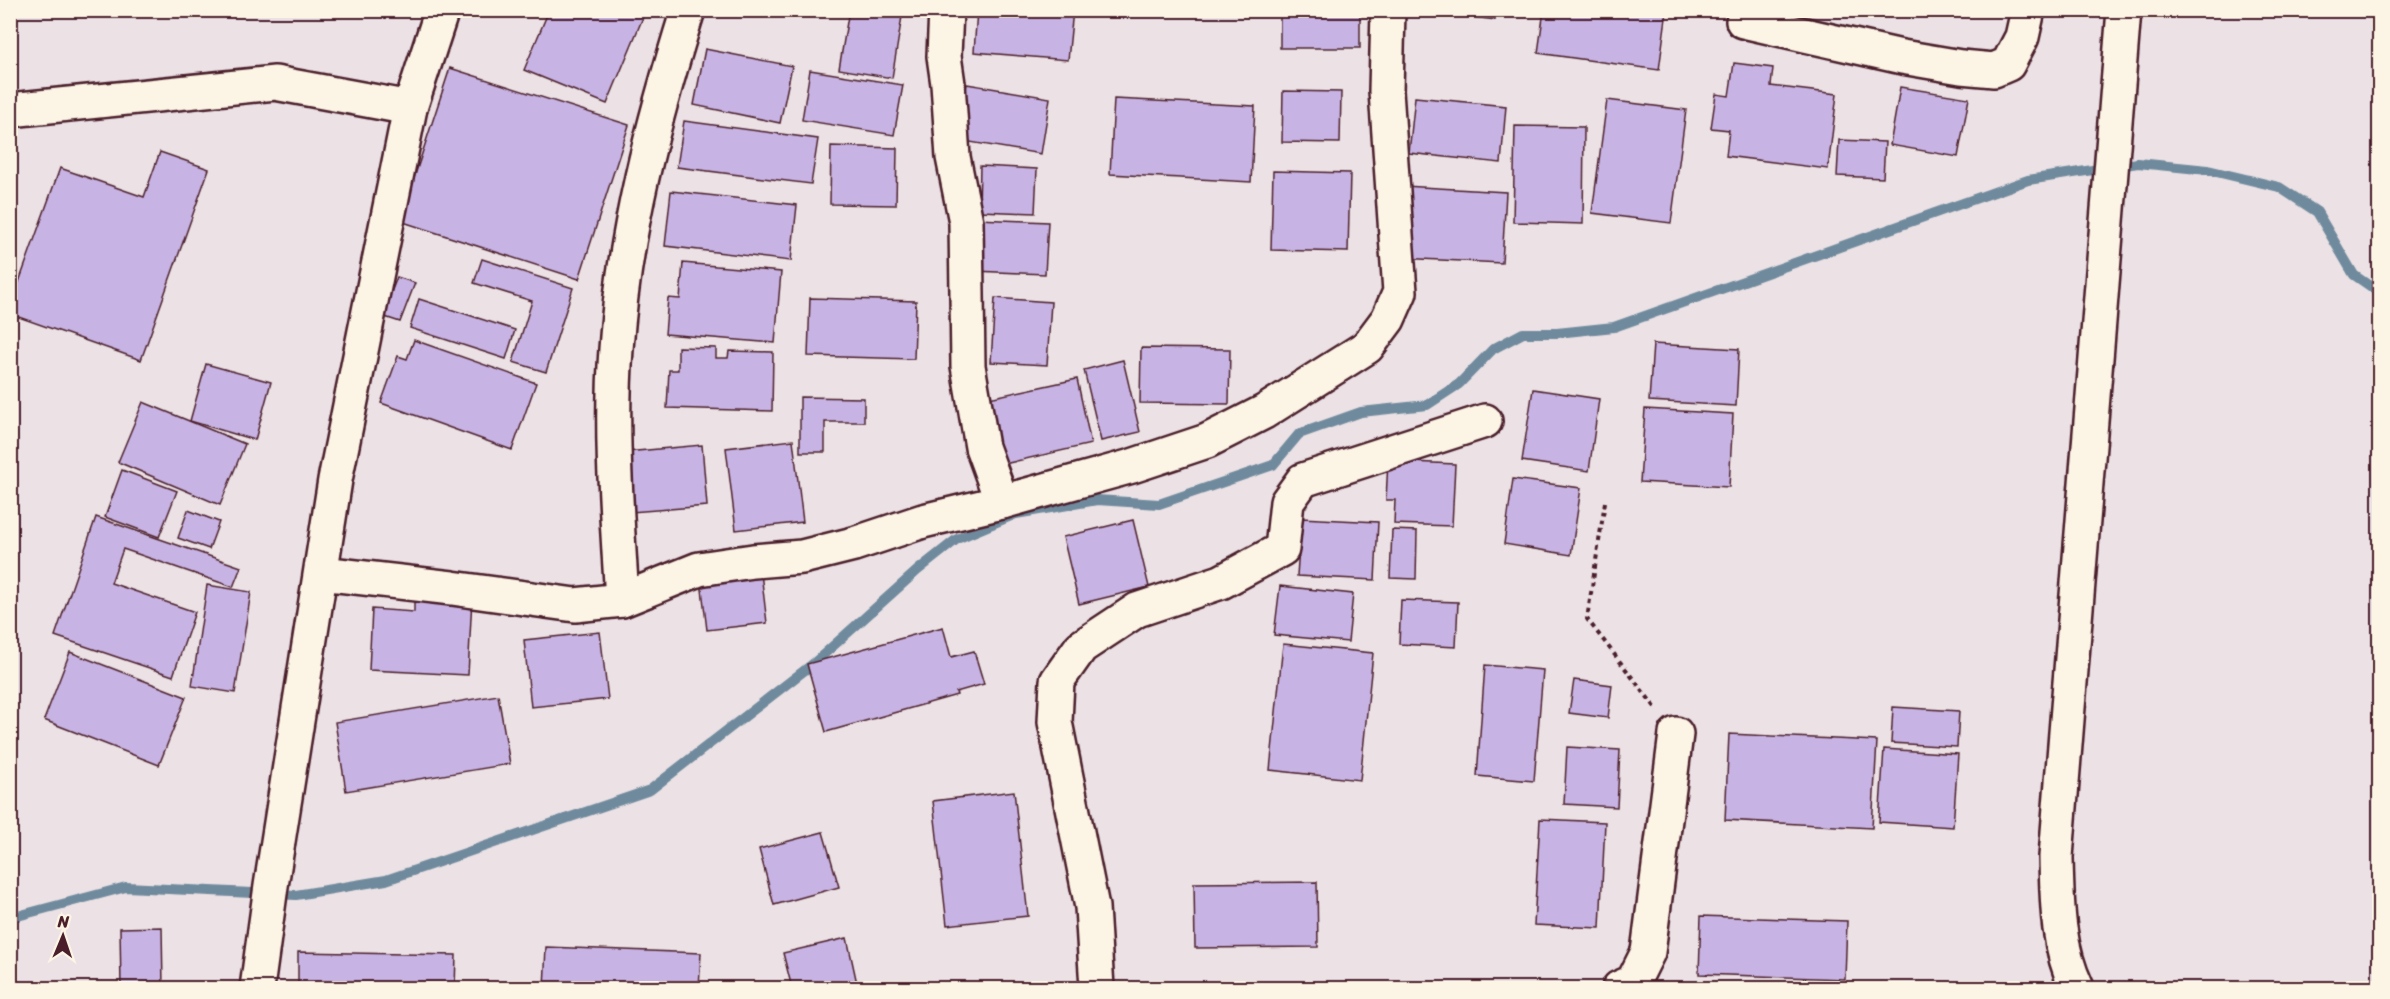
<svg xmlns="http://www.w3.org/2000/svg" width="2390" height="999" font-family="Sriracha,sans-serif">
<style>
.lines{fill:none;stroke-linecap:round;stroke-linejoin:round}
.stream{stroke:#6f8a9d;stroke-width:10}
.building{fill:#c8b4e4;stroke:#4a1f2b;stroke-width:1.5}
.minor-casing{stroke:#4a1f2b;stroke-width:38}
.path{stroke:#4a1f2b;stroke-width:4;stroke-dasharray:4.5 4.5;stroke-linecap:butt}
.minor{stroke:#fcf5e5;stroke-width:33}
</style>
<rect width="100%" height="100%" fill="#ece2e5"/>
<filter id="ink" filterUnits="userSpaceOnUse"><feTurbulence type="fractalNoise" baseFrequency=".0167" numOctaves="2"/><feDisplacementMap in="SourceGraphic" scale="12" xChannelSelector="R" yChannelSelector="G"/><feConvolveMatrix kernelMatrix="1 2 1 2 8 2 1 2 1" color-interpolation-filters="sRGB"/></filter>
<g filter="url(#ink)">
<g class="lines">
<!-- stream -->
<polyline class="stream" points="10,918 126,887 296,895 386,880 650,790 814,663 918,570 957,539 1016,514 1097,500 1159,504 1273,465 1299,434 1361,412 1427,405 1459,384 1493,349 1523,333 1557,333 1614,327 2028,180 2138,163 2208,170 2279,187 2317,212 2354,275 2380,293"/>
</g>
<!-- building -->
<g class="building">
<polygon points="549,10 646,10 607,104 524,70"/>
<polygon points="849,10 903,10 892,78 839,69"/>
<polygon points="977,10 1073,10 1068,60 974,52"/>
<rect x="1280" y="10" width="80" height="38"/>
<polygon points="1420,10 1496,10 1495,20"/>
<polygon points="1544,10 1667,10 1659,70 1538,53"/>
<polygon points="705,49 792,66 780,123 694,105"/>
<polygon points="1734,63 1773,68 1771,86 1837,94 1828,169 1726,156 1729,130 1711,128 1716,94 1729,96"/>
<polygon points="450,68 629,125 579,279 400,221"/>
<polygon points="810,70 903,85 894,135 802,120"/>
<polygon points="967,84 1050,98 1041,154 958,140"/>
<polygon points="1900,87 1969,98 1958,157 1890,145"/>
<polygon points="1283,91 1341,92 1340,143 1282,142"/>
<polygon points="1415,97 1506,106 1501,163 1409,153"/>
<polygon points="1114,99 1255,106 1251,182 1110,174"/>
<polygon points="1607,100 1686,110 1671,223 1592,213"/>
<polygon points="684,121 818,139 811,184 677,167"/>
<polygon points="1515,126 1584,127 1583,224 1513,222"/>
<polygon points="1839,140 1885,142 1883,178 1837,176"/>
<polygon points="831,146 897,148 896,205 830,204"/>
<polygon points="160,152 209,169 141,360 10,314 10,307 60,168 144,197"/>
<polygon points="980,166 1037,169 1035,213 979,211"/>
<polygon points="1273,171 1350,173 1348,252 1271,250"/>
<polygon points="1404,186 1506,192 1502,263 1400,258"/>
<polygon points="671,191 797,205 791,261 665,246"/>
<polygon points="977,219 1048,222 1045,274 975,271"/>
<polygon points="482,259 573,288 546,372 513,362 532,301 474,283"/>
<polygon points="683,263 781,272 775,343 665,334 668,298 680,299"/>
<polygon points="397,277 415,283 400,322 382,316"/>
<polygon points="810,298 916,301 914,359 808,356"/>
<polygon points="995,298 1051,302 1047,365 991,362"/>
<polygon points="419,299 515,330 506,359 410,328"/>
<polygon points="414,340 536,383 512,450 381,403 398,356 407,359"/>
<polygon points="1653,344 1739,349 1736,406 1649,401"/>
<polygon points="678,347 716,348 716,358 728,358 729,351 773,352 772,411 667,408 669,370 678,370"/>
<polygon points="1141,348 1230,349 1229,404 1140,403"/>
<polygon points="1123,360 1140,432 1101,441 1084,370"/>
<polygon points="206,364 271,382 255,440 190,421"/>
<polygon points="1077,379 1091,444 1004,464 989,398"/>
<polygon points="1533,389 1599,399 1589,471 1522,461"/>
<polygon points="800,397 864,398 864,422 825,422 825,452 800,452"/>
<polygon points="143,402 245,444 220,505 118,462"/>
<polygon points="1645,409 1733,414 1729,487 1640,482"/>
<polygon points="793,440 803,522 736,530 726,448"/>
<polygon points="702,445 707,506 631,512 626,452"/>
<polygon points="1388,461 1455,464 1452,526 1394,524 1395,500 1386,500"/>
<polygon points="122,470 177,491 159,537 105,517"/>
<polygon points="1513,479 1581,488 1571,555 1504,544"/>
<polygon points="188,510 219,522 209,549 178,538"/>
<polygon points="96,517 241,567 233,587 123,549 111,583 195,612 173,676 55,636"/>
<polygon points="1301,518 1378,522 1375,580 1297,576"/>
<polygon points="1133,520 1149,587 1079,604 1063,537"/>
<polygon points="1392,530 1417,531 1416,579 1390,578"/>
<polygon points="761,573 767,623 707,630 701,581"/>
<polygon points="207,585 251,592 235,693 192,686"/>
<polygon points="1280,586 1353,594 1348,642 1274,635"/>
<polygon points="414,595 472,598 468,675 369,670 372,609 414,612"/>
<polygon points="1401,600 1458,602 1456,647 1399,644"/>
<polygon points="943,627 951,657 974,651 984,684 956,692 957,695 826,732 807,664"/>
<polygon points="600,632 608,699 531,707 524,640"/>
<polygon points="1283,644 1373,653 1360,780 1270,770"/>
<polygon points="70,652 186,697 159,765 44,720"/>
<polygon points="1485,665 1543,670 1534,781 1477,776"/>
<polygon points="1574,680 1612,685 1608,718 1569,713"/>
<polygon points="498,695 510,764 346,791 335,722"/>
<polygon points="1893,707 1959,711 1957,747 1891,743"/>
<polygon points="1729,734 1877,741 1872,828 1725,820"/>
<polygon points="1567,747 1620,750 1617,807 1564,804"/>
<polygon points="1884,749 1958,754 1953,827 1879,822"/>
<polygon points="1014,791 1028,916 947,925 933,801"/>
<polygon points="1540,819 1605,822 1600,928 1534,925"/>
<polygon points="823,832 839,887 774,905 759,849"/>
<polygon points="1317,882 1318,947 1195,948 1194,883"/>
<polygon points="1701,916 1847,921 1845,979 1699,974"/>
<polygon points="162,927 163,988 121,988 120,928"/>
<polygon points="847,938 858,988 792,988 783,953"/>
<polygon points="546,947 701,953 699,988 544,988"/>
<polygon points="298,952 456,955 455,988 298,988"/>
</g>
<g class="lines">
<defs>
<g id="minor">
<polyline points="946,10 944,56 948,84 953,157 966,222 968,366 982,447 1002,502"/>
<polyline points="1743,21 1902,57 1961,67 1994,70 2008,64 2022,37 2028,10"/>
<polyline points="10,110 275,83 410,108"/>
<polyline points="321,573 452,588 575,605 622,600 699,569 753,561 802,557 854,544 923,521 1002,502 1132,466 1207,441 1264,412 1367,347 1388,319 1400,292 1386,91 1388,10"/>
<path d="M622,600C617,516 610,432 616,349C624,232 653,122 688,10"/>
<polyline points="257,988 271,886 335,480 410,108 442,10"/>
<polyline points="1097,988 1092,907 1055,722 1057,681 1081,647 1137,610 1221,582 1282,549 1287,502 1303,480 1485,421"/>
<polyline points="1619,988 1633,982 1648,952 1676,734"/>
<path d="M2077,988C2057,946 2057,903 2056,857L2124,10"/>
</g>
</defs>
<!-- minor casing -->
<use href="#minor" class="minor-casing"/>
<!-- path -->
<polyline class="path" points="1605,502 1587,619 1655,707"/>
<!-- minor -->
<use href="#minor" class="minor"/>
</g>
</g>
<!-- margin -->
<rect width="2390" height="999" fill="none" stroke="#fcf5e5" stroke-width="36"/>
<rect x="18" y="18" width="2354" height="963" fill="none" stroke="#4a1f2b" stroke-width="2" filter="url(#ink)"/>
<!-- north arrow -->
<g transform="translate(63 936) rotate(2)" stroke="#fcf5e5" stroke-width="4.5" paint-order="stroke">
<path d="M0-4.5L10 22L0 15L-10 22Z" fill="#4a1f2b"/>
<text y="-9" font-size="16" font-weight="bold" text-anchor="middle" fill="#4a1f2b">N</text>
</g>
</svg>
